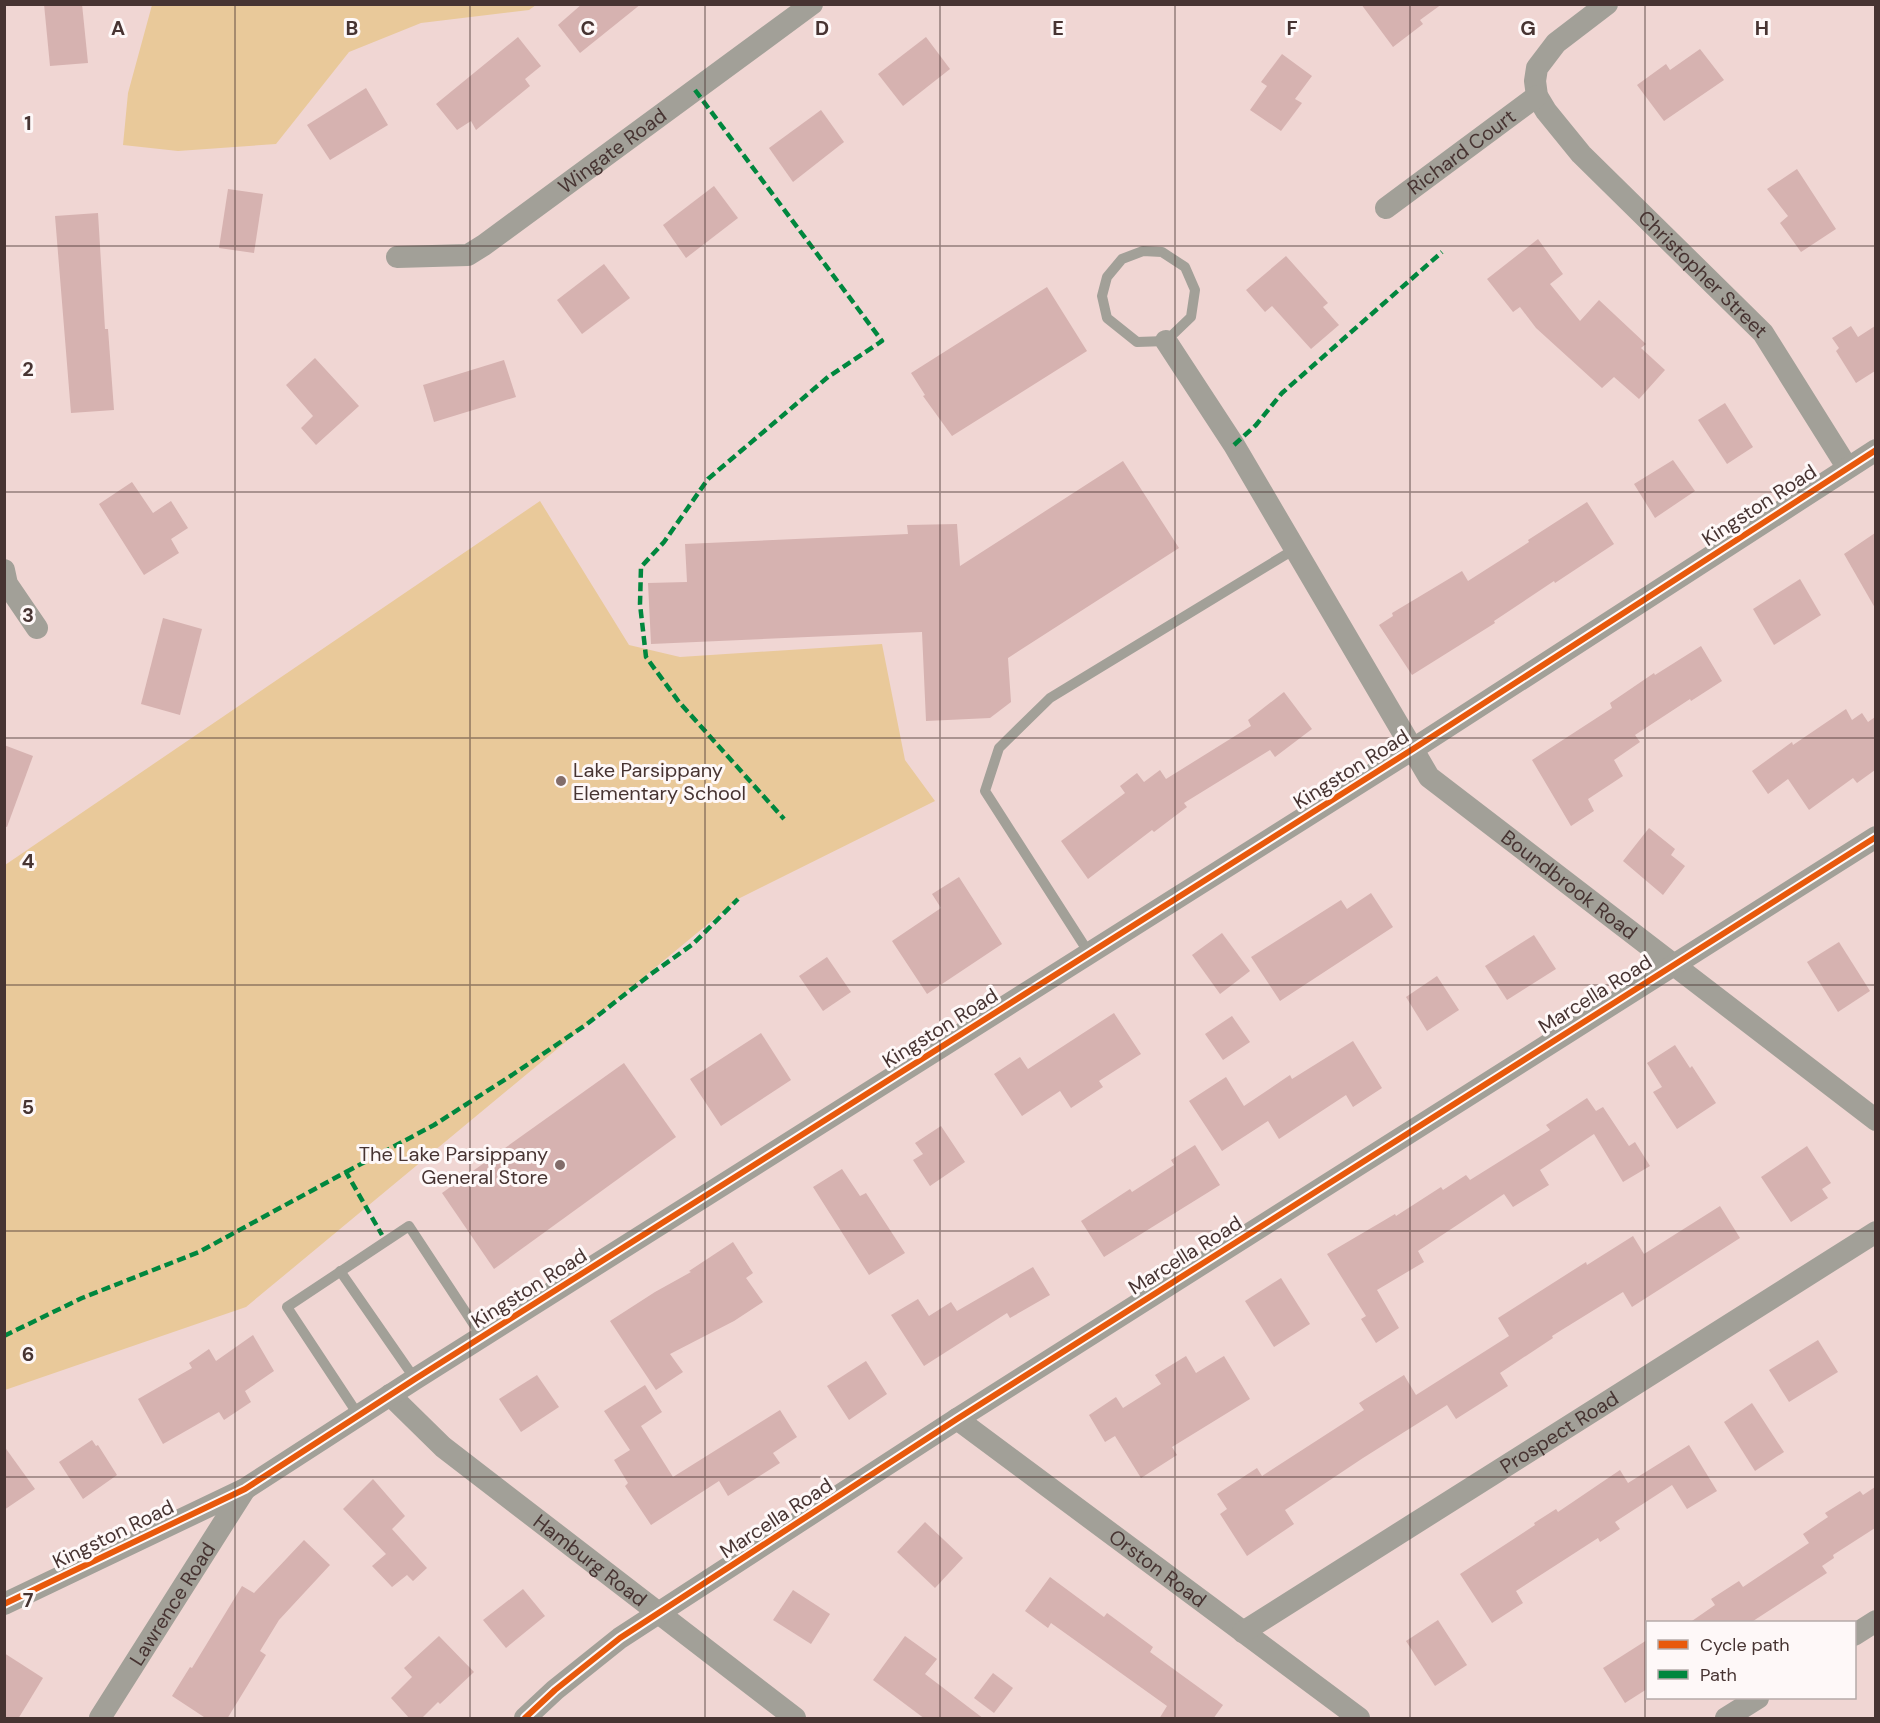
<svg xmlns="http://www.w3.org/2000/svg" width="1880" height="1723" font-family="'DM Sans',sans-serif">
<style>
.green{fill:#e9c99a}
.building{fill:#d6b2b0}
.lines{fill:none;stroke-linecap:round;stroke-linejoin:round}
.lane{stroke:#a2a098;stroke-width:10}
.street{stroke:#a2a098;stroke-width:22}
.quiet{stroke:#00873e;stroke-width:4.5;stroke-dasharray:9 4.5;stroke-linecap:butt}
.cycleway-casing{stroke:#fef8f8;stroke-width:10}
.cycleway{stroke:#e8590c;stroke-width:6}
.grid{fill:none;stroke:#473432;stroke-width:1.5;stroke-opacity:0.55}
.poi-dot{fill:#826d6a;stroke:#fef8f8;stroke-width:2}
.labels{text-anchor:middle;stroke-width:6;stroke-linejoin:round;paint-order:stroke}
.street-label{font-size:20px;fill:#473432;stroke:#fef8f8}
.poi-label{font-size:20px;fill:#473432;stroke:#fef8f8;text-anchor:start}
.grid-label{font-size:20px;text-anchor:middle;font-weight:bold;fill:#473432;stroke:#fef8f8;stroke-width:6;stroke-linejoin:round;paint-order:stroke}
</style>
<rect width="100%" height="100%" fill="#f0d6d3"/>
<!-- green -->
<g class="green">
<polygon points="152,5 152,4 536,5 529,10 421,23 349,52 276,144 178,151 123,145 128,93"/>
<polygon points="540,501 629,645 680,657 882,644 905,760 935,801 738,899 246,1307 5,1390 5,865"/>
</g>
<!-- building -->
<g class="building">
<polygon points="44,4 82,4 88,63 50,66"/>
<polygon points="582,4 641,4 580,53 558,25"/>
<polygon points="1361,4 1442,4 1420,20 1423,24 1393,47"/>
<polygon points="518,37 541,66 525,79 530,86 476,130 471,121 457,130 436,104"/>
<polygon points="926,37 950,69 903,106 878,74"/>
<polygon points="1700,49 1724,80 1664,121 1637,85 1666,64 1670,70"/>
<polygon points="1282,54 1312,76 1295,99 1302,103 1281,131 1250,110 1267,86 1261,82"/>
<polygon points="366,88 388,125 330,160 307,125"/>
<polygon points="821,110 844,142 793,182 769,148"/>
<polygon points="1797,169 1836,229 1801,252 1780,223 1788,216 1767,189"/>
<polygon points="714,186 738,218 686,258 663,225"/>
<polygon points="228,189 263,194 254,253 219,248"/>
<polygon points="98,213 105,329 108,329 114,410 71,413 55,216"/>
<polygon points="1538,239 1563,274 1550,284 1580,321 1599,300 1646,344 1641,348 1665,370 1639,399 1614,377 1602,388 1536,328 1520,307 1513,312 1487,279"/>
<polygon points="1286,256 1328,303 1323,307 1339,325 1311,349 1272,306 1265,312 1246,290"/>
<polygon points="604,264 630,298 582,334 557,300"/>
<polygon points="1047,287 1087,351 952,436 923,396 925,395 911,373"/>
<polygon points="1851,326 1858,337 1875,326 1875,371 1856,383 1836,351 1839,348 1832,338"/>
<polygon points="315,358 359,406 316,445 301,428 313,416 286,385"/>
<polygon points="504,360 516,397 434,422 423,385"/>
<polygon points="1725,403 1753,447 1727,464 1698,420"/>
<polygon points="1673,460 1695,491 1655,518 1634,484"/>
<polygon points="1123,461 1179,548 1008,658 1011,702 990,718 926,721 922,632 651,644 648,583 687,582 685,544 908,534 907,525 957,524 960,566"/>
<polygon points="132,482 153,513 171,501 188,528 171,539 179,553 144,575 99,504"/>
<polygon points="1587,502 1614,544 1555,583 1554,581 1494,621 1495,623 1412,675 1379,625 1393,616 1392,613 1462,571 1468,581 1529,542 1528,540"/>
<polygon points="1875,533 1875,608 1844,554"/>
<polygon points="1800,579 1821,615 1774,645 1753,609"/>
<polygon points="163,618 202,629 180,715 141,704"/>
<polygon points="1701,646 1722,681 1691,701 1690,699 1635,735 1640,742 1614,760 1623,776 1588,799 1594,811 1571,826 1532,760 1612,708 1610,703 1654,673 1655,675"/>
<polygon points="1284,692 1312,729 1275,757 1270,750 1184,803 1187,807 1154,832 1152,830 1088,879 1061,841 1125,793 1120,786 1137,773 1144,782 1160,770 1166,779 1251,726 1248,720"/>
<polygon points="1846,709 1852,720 1862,713 1868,722 1875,717 1875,770 1857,783 1853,778 1809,810 1788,779 1768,794 1752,771 1792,742 1793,745"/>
<polygon points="4,745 33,756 7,827 4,826"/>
<polygon points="1649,828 1675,849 1671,855 1685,866 1663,895 1623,861"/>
<polygon points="959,877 1002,944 927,994 892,941 941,908 932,894"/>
<polygon points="1371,893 1393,927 1280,1001 1251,957 1341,900 1347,909"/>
<polygon points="1222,933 1250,971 1220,994 1192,955"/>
<polygon points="1534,935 1556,969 1507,1000 1485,966"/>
<polygon points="1839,942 1870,991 1838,1012 1807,962"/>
<polygon points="827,957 851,992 823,1011 799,976"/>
<polygon points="1437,976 1459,1010 1427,1031 1406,997"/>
<polygon points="1114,1013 1141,1054 1099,1081 1103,1087 1071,1108 1060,1091 1022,1116 994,1074 1020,1057 1028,1069"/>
<polygon points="1232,1016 1250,1042 1223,1060 1205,1034"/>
<polygon points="761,1033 791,1080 721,1126 690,1079"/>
<polygon points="1353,1041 1382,1088 1353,1107 1346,1095 1279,1139 1268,1121 1222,1151 1189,1101 1226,1077 1244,1106 1290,1075 1292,1079"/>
<polygon points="1675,1045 1690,1068 1692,1066 1716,1103 1677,1129 1653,1092 1662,1087 1647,1063"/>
<polygon points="624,1063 676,1137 494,1269 442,1193"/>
<polygon points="1587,1098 1596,1111 1603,1107 1629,1146 1635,1142 1650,1166 1623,1182 1594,1134 1540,1170 1549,1185 1513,1207 1504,1194 1418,1251 1424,1262 1377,1290 1399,1328 1376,1343 1361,1319 1366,1316 1327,1254 1395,1214 1396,1216 1441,1187 1443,1190 1466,1175 1470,1180 1550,1130 1546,1125"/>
<polygon points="941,1126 965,1162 930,1186 913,1160 923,1154 915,1143"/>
<polygon points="1195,1145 1220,1185 1104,1257 1081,1221 1130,1189 1132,1192 1174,1165 1171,1160"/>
<polygon points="1807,1146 1831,1183 1822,1189 1828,1198 1791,1222 1761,1177"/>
<polygon points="842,1169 860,1196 866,1193 905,1253 869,1275 813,1187"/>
<polygon points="1720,1206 1740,1238 1632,1307 1623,1292 1552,1336 1553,1338 1500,1373 1508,1386 1456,1419 1447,1405 1363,1458 1285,1510 1294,1524 1247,1556 1220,1514 1227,1509 1217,1494 1257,1468 1262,1476 1364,1410 1359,1403 1404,1375 1416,1395 1509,1336 1498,1318 1586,1262 1587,1265 1633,1236 1644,1254"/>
<polygon points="733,1242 753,1273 746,1278 763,1302 734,1321 670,1354 683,1372 656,1390 610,1321 655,1292 691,1272 689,1271"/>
<polygon points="1033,1267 1050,1295 1010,1318 1007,1313 924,1366 891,1315 918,1299 929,1316 951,1302 957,1311"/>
<polygon points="1281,1278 1310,1324 1274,1347 1245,1301"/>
<polygon points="253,1335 274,1371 245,1391 251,1402 224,1420 219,1412 163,1444 138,1399 192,1368 189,1363 209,1349 216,1361"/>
<polygon points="1818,1340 1838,1372 1789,1402 1769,1370"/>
<polygon points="1186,1356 1196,1373 1224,1356 1250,1399 1172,1447 1177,1455 1141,1478 1115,1436 1105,1442 1089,1415 1116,1397 1123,1408 1161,1384 1155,1375"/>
<polygon points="866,1361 887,1394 849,1420 827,1386"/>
<polygon points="537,1375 559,1407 521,1432 499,1399"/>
<polygon points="645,1385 662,1412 641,1426 673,1477 780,1410 797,1437 773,1453 780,1463 728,1496 719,1481 651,1525 625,1486 628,1483 614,1460 630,1450 604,1411"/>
<polygon points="1752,1403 1784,1452 1755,1471 1724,1422"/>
<polygon points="92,1440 96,1446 98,1445 117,1475 83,1499 59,1462"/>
<polygon points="1689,1445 1717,1491 1687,1509 1672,1485 1615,1522 1620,1529 1600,1542 1598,1538 1516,1591 1523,1603 1492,1623 1460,1574 1535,1525 1534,1523 1556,1509 1558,1512 1620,1470 1628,1483"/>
<polygon points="4,1446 35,1489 4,1510"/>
<polygon points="373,1479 405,1516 392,1529 427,1568 413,1581 407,1575 392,1587 372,1566 386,1554 343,1509"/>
<polygon points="1875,1487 1875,1528 1833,1555 1834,1558 1822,1566 1827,1573 1750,1623 1689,1623 1715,1605 1711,1599 1739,1581 1743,1587 1809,1543 1803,1534 1828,1517 1825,1513 1860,1491 1863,1495"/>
<polygon points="925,1522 963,1558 935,1588 897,1552"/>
<polygon points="304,1540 330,1565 279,1620 260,1651 266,1655 227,1719 207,1719 172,1696 190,1667 192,1668 242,1586 254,1593"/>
<polygon points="1050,1577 1104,1617 1107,1613 1153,1647 1150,1652 1223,1705 1213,1719 1159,1719 1167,1706 1051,1623 1048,1628 1025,1611"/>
<polygon points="523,1589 545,1616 506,1648 483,1620"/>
<polygon points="793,1590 830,1614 811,1644 773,1620"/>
<polygon points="1438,1620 1467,1665 1435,1686 1406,1641"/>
<polygon points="439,1636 474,1672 440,1704 438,1702 421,1719 410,1719 391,1698 412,1677 404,1668"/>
<polygon points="905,1636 937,1659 925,1674 984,1719 925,1719 873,1680"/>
<polygon points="1647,1640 1647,1689 1625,1703 1603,1668"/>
<polygon points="4,1653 43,1678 18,1719 4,1719"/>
<polygon points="993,1673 1013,1688 994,1713 974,1698"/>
</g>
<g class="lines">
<!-- lane -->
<g class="lane">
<polygon points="1143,251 1162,252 1185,267 1195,290 1191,317 1166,341 1137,342 1107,318 1102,296 1107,277 1122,259"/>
<polyline points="1089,953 985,791 999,748 1050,698 1295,549"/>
<polyline points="340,1271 415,1379"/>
<polyline points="359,1416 287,1307 409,1226 482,1337"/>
</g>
<!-- street -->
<g class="street">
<path id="s1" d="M1607,4L1556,43L1537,68L1535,81L1537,96L1546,111L1581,154L1763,333L1847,467"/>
<path id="s2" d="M1386,208L1537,96"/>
<path id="s3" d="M397,257L468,255L484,245L812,4"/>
<path id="s4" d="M1166,341L1234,445L1429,777L1876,1120"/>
<polyline points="4,570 7,584 37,628"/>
<path id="s5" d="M390,1395L443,1447L795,1718"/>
<path id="s6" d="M957,1419L1359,1718"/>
<polyline points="4,1604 245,1489 415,1379 1413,749 1876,450"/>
<path id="s7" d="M1243,1632L1876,1232"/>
<polyline points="1854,1635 1876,1621"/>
<path id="s8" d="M100,1718L245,1489"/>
<polyline points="525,1718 555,1690 620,1638 957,1419 1876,837"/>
<polyline points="1726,1718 1758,1698"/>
</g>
<!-- quiet -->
<g class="quiet">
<polyline points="695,90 882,341 828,377 708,479 664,542 641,567 640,604 646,657 679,702 784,819"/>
<polyline points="1234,445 1256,425 1282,393 1442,252"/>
<polyline points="346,1172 434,1125 512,1075 587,1024 651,974 693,944 738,899"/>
<polyline points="4,1336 82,1298 199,1252 346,1172 382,1235"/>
</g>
<defs>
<g id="cycleway">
<polyline points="4,1604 245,1489 415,1379 1413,749 1876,450"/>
<polyline points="525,1718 555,1690 620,1638 957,1419 1876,837"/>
</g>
</defs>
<!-- cycleway casing -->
<use href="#cycleway" class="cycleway-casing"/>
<!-- cycleway -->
<use href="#cycleway" class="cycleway"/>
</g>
<!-- grid -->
<path class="grid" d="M235,4V1718M470,4V1718M705,4V1718M940,4V1718M1175,4V1718M1410,4V1718M1645,4V1718M4,246H1876M4,492H1876M4,738H1876M4,985H1876M4,1231H1876M4,1477H1876"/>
<!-- markers -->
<g class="poi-dot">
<circle cx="561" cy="781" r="6"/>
<circle cx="560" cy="1165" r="6"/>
</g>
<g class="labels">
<!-- street labels -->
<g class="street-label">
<text dy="7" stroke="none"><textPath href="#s3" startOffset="249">Wingate Road</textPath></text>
<text dy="7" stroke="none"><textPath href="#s2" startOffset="94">Richard Court</textPath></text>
<text dy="7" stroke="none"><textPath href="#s1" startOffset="368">Christopher Street</textPath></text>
<text transform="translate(1759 505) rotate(-33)" y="7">Kingston Road</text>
<text transform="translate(1351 769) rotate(-32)" y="7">Kingston Road</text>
<text dy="7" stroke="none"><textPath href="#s4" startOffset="686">Boundbrook Road</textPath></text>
<text transform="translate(1595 994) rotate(-32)" y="7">Marcella Road</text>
<text transform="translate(940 1028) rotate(-32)" y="7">Kingston Road</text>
<text transform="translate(1185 1255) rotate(-32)" y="7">Marcella Road</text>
<text transform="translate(529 1288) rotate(-32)" y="7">Kingston Road</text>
<text dy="7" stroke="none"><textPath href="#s7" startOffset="374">Prospect Road</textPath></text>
<text transform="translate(776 1518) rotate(-33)" y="7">Marcella Road</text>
<text transform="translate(113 1534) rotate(-26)" y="7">Kingston Road</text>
<text dy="7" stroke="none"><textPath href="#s5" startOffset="260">Hamburg Road</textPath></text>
<text dy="7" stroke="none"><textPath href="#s6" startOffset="250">Orston Road</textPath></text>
<text dy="7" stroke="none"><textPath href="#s8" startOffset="135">Lawrence Road</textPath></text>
</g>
<!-- poi labels -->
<g class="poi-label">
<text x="573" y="777">Lake Parsippany<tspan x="573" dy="23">Elementary School</tspan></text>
<text x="548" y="1161" text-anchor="end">The Lake Parsippany<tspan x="548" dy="23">General Store</tspan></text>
</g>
</g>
<g class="grid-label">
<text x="118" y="35">A</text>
<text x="352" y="35">B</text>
<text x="588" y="35">C</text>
<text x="822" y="35">D</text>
<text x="1058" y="35">E</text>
<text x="1292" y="35">F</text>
<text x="1528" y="35">G</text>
<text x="1762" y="35">H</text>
<text x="28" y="130">1</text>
<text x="28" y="376">2</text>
<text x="28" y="622">3</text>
<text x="28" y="868">4</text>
<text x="28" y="1114">5</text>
<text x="28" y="1361">6</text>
<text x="28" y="1607">7</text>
</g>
<!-- border -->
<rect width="1880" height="1723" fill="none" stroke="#473432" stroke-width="12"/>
<!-- legend -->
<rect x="1646" y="1621" width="210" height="78" fill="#fef8f8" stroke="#b5aaa9" stroke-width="1.5"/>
<rect x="1658" y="1640" width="30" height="9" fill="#e8590c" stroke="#b5aaa9" stroke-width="1.5"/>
<text x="1700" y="1651" font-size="18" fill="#473432">Cycle path</text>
<rect x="1658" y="1670" width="30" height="9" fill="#00873e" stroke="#b5aaa9" stroke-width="1.5"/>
<text x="1700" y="1681" font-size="18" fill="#473432">Path</text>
</svg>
